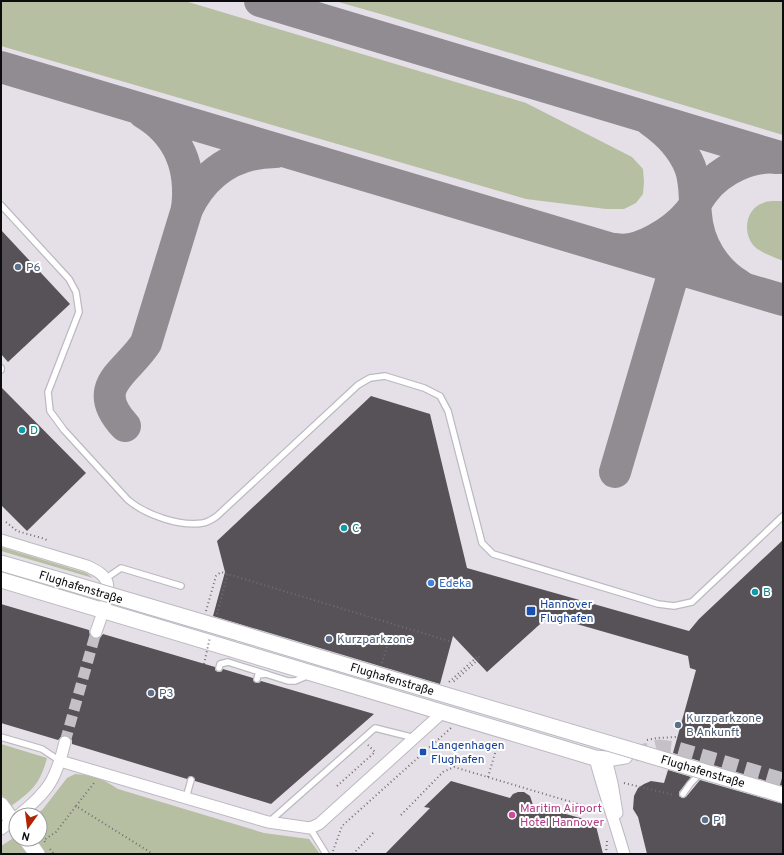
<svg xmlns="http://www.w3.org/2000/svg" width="784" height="855" font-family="Overpass,sans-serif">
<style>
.green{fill:#b6bfa2}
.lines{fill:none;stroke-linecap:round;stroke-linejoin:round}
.taxiway{stroke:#908c92;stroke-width:32}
.building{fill:#565258}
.minor-tunnel{stroke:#c4c0c7;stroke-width:11;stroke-dasharray:11 5.5;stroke-linecap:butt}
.secondary-tunnel{stroke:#c4c0c7;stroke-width:15;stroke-dasharray:15 8;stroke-linecap:butt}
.service-casing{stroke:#bdb9c1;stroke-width:8}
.minor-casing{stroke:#bdb9c1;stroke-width:13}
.secondary-casing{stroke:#bdb9c1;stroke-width:17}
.path{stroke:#716e73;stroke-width:2;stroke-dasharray:1 3;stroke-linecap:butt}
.service{stroke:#fff;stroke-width:5.5}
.minor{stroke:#fff;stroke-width:11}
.secondary{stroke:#fff;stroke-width:15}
.secondary-bridge-casing{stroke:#bdb9c1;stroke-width:17;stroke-linecap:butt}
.path-bridge{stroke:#716e73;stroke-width:2;stroke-dasharray:1 3;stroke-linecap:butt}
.secondary-bridge{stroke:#fff;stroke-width:15}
.service-dot{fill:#5c6f8a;stroke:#fff;stroke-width:1.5}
.culture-dot{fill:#0f9aa8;stroke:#fff;stroke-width:1.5}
.shop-dot{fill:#3f7fe0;stroke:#fff;stroke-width:1.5}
.transit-dot{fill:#1a4fb4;stroke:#fff;stroke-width:1.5}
.hotel-dot{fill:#d1479c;stroke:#fff;stroke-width:1.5}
.labels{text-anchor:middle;stroke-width:4;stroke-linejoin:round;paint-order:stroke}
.service-label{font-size:12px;fill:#4e5e75;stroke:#fff;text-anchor:start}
.culture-label{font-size:12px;fill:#0d838f;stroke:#fff;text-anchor:start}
.shop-label{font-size:12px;fill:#366cbe;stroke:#fff;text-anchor:start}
.street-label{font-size:12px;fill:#0c0b0d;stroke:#fff}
.transit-label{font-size:12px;fill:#164399;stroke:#fff;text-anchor:start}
.hotel-label{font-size:12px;fill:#b23c85;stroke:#fff;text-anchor:start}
</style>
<rect width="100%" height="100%" fill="#e5e0e8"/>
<!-- green -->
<g class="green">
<polygon points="1,1 185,1 526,103 632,157 643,169 644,182 643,194 636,203 624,209 606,209 526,199 1,46"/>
<polygon points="335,1 783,1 783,135 384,15"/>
<path d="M776,201H783V261C776,258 760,252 755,247C742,234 745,209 763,203C767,201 772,201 776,201Z"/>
<polygon points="1,547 86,573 93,578 1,551"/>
<path d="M1,744L47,758C40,784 32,791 11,806L1,794Z"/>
<path d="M75,774C93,775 103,779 118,789L264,833L309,839L320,854H45L34,839H40V815H36L43,809L67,778Z"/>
<polygon points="15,837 28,854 1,854 1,846"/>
</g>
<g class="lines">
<!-- taxiway -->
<g class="taxiway">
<polyline points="260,1 783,158"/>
<polyline points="1,67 783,300"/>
<path d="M144,113C179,134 192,169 187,209"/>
<path d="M651,121C668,133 682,147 690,167C696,182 694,198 696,215C698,243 714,270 739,285"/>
<path d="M615,249C639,254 674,231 689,213C695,206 698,198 704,191C720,170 751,155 777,158"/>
<path d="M125,426C88,386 127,373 146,343L187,209C205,172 235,152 276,152"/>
<polyline points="615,472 675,268 695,204"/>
</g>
</g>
<!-- building -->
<g class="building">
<polygon points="1,230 70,304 8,362 1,354"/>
<polygon points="1,387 86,473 27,531 1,505"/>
<polygon points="371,396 430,414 467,568 689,631 699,619 783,540 783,786 673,753 696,670 690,668 688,656 549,616 487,672 453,636 440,684 213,616 225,572 217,541"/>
<polygon points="1,604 89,630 90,636 94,639 100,638 103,634 215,667 215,670 218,672 221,672 223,669 253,678 256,683 259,683 261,681 374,714 271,804 195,781 192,776 190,776 187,779 72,744 72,740 67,735 63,735 58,740 1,723"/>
<polygon points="668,770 691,777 679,792 679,796 682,798 686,797 700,780 783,804 783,854 647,854 638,817 633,809 634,796 638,788 644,784 651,781 664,783"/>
<polygon points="451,781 510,798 513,794 518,792 524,792 530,796 533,805 595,822 603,854 385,854 430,808 424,807"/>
</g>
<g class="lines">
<!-- minor-tunnel -->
<polyline class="minor-tunnel" points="65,742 96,632"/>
<!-- secondary-tunnel -->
<polyline class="secondary-tunnel" points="634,754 659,747 677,749 783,780"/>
<defs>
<g id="service">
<path d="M1,205L69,279L76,292L79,312L48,392L50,411L64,430L128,500C146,515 180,527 203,523C208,522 213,519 217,516L358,385L370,378L385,376L424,388L440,396L448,411L482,543L493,554L658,604L674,606L692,602L783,516"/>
<polyline points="1,368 1,370"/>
<polyline points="105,579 121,568 181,586"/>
<polyline points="219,668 220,664 228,662 288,681 295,681 309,675"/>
<polyline points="257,679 258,675 266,674"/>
<polyline points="1,737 42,749 60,761"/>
<polyline points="683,794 690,784 701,772"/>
<polyline points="186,798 191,780"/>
<polyline points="269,822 375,728 415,738"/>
<polyline points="310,828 326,854"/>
</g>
<g id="minor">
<path d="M1,540L87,566C95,570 103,573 107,582C111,592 100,621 96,632"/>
<path d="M595,758C603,790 615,822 624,854"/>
<polyline points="606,759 612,783 617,813"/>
<polyline points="60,761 268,822 310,828 319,824 443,712"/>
<path d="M19,815C49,791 56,779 65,742"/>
<polyline points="1,829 16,818"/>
</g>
<g id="secondary">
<polyline points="1,563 56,579"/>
<polyline points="1,580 595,758 606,759 625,756"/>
<polyline points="239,633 328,660"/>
<polyline points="1,805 16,826"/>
<polyline points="26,839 37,854"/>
</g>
</defs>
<!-- service casing -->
<use href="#service" class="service-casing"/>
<!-- minor casing -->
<use href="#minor" class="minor-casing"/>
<!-- secondary casing -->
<use href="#secondary" class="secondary-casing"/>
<!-- path -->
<g class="path">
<polyline points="6,522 17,531 45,539 48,541"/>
<polyline points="206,611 216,576 221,572 449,641"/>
<polyline points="382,663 390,637"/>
<polyline points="449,682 478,656 480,658 452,683"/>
<polyline points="647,740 657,738 677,737"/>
<polyline points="488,777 498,743"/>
<polyline points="624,783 674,795"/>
<polyline points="337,786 375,752 368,745"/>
<polyline points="76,806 94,783"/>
<polyline points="401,815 443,772 454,767 598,810"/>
<polyline points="45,842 44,840 56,832 76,806 153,854"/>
<polyline points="50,849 54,854"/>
<polyline points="333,851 342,826 451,728"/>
<polyline points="353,854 374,832"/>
<polyline points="606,854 607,841"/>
</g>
<!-- service -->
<use href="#service" class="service"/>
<!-- minor -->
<use href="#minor" class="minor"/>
<!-- secondary -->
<use href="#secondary" class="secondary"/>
<defs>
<g id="secondary-bridge">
<polyline points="56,579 239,633"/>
<path id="s1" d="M328,660L783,795"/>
</g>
</defs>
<!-- secondary-bridge casing -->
<use href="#secondary-bridge" class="secondary-bridge-casing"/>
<!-- path-bridge -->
<g class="path-bridge">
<polyline points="217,614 228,573"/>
<polyline points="204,664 210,637"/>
</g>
<!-- secondary-bridge -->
<use href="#secondary-bridge" class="secondary-bridge"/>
</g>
<!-- markers -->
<g class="service-dot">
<circle cx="18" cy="267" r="4"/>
<circle cx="329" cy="639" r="4"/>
<circle cx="151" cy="693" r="4"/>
<circle cx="678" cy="725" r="4"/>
<circle cx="705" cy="820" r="4"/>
</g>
<g class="culture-dot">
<circle cx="22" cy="430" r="4"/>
<circle cx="344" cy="528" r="4"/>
<circle cx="755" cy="592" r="4"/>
</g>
<circle class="shop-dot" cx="431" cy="583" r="4"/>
<g class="transit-dot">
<rect x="526" y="606" width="10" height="10" rx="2"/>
<rect x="419" y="748" width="8" height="8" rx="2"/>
</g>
<circle class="hotel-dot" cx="512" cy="815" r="4"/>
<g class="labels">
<!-- service labels -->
<g class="service-label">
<text x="26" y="271">P6</text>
<text x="337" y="643">Kurzparkzone</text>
<text x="159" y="697">P3</text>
<text x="686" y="722">Kurzparkzone<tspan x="686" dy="14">B Ankunft</tspan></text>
<text x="713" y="824">P1</text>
</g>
<!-- culture labels -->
<g class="culture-label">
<text x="30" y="434">D</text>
<text x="352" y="532">C</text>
<text x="763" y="596">B</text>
</g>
<!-- shop labels -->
<g class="shop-label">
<text x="439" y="587">Edeka</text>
</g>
<!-- street labels -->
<g class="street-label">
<text transform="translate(81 587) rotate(17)" y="4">Flughafenstraße</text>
<text dy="4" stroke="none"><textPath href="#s1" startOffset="67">Flughafenstraße</textPath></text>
<text dy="4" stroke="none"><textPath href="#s1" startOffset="391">Flughafenstraße</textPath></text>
</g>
<!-- transit labels -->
<g class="transit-label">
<text x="540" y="608">Hannover<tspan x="540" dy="14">Flughafen</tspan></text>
<text x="431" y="749">Langenhagen<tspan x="431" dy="14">Flughafen</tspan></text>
</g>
<!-- hotel labels -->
<g class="hotel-label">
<text x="520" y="812">Maritim Airport<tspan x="520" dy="14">Hotel Hannover</tspan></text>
</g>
</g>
<!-- border -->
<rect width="784" height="855" fill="none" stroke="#0c0b0d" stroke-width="4"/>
<!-- north arrow -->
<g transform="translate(28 827) rotate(194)"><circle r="19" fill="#ffffff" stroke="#9e9d9e"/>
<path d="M0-3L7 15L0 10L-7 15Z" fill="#b12403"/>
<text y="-6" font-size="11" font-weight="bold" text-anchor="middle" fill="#0c0b0d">N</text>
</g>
</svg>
